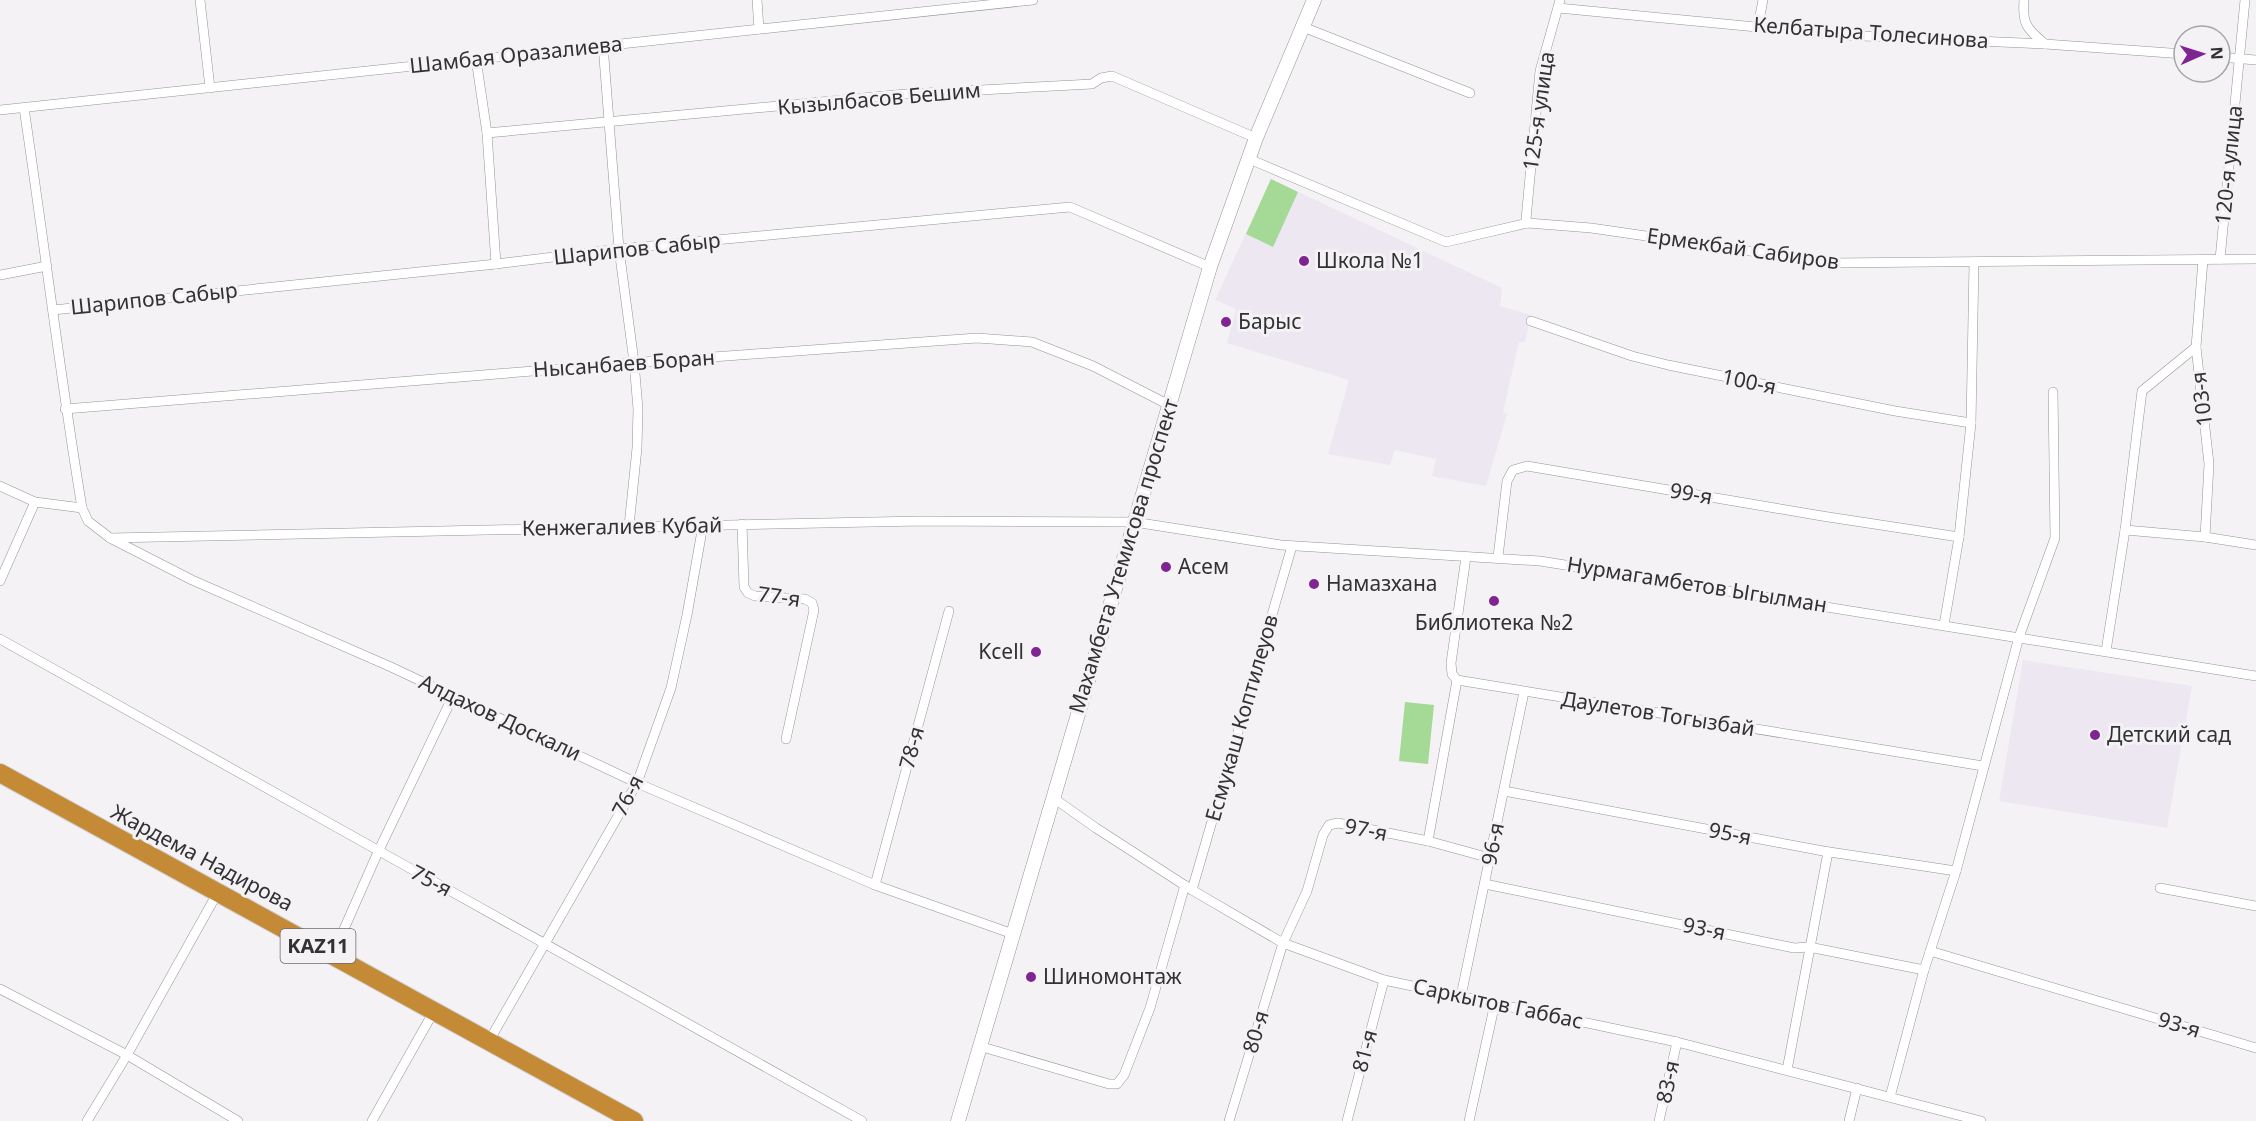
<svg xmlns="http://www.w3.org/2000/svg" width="2256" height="1121" font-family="'Noto Sans',sans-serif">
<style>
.built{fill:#ede7f2}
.green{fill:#a4d996}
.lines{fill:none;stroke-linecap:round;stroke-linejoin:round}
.street-casing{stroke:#959396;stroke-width:10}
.secondary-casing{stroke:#959396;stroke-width:15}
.highway-casing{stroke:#cecece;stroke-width:20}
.street{stroke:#fff;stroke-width:9}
.secondary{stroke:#fff;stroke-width:14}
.highway{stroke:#c58a35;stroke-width:18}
.poi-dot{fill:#7f2592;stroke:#f4f2f5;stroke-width:2}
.labels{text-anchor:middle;stroke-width:6;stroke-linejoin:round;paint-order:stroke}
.shield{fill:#f4f2f5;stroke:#6c6b6d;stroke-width:1.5}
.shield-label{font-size:20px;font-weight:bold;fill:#323133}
.street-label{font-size:21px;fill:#323133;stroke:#f4f2f5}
.poi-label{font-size:21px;fill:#323133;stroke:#f4f2f5;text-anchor:start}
</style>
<rect width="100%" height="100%" fill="#f4f2f5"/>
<!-- built -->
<g class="built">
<polygon points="1271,179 1502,288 1500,306 1531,315 1525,342 1519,342 1503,412 1507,414 1486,486 1432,476 1436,459 1395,450 1390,465 1328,454 1349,380 1227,343 1236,309 1215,300"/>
<polygon points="2023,660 2192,686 2167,828 1999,801"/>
</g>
<!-- green -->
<g class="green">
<polygon points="1271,179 1298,192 1273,247 1246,234"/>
<polygon points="1405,702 1434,705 1428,764 1399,761"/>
</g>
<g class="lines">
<defs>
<g id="street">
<polyline points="200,0 210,88"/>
<polyline points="757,0 759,29"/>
<path d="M2024,0C2022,24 2027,29 2045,44"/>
<polyline points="1558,8 1840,35 2045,44 2184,54"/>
<polyline points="1758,26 1763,0"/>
<polyline points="1303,27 1470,93"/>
<polyline points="603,45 619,249 634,362 638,409 637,448 629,526"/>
<polyline points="2220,57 2256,60"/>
<polyline points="476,59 487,133 496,264"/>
<path d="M24,108C44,241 60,375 82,508"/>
<polyline points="0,110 1033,0"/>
<polyline points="487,133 906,94 1092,84 1101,78 1112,76 1256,138"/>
<polyline points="1249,159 1446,242 1528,223 1591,228 1832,263 2256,259"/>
<polyline points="1528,223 1526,219 1540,71 1560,0"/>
<polyline points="2220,259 2245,0"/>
<polyline points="2203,260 2196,347 2209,464 2205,537"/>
<polyline points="0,275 47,266"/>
<polyline points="53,310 496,264 619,249 1070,207 1210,267"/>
<polyline points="1531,321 1632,356 1668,365 1895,411 1971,423"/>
<polyline points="65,409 644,362 977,338 1032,342 1093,366 1169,405"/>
<polyline points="0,486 35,502 82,508 88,521 110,538 192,580 391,667 637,783 875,885 1013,934"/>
<polyline points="742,524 744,587 748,593 755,596 805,599 812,603 814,610 786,739"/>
<polyline points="2125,530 2205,537 2256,545"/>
<polyline points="110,538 921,521 1134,522 1281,545 1540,561 2256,676"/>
<polyline points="1466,557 1451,663 1452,674 1457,680 1983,766"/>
<polyline points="1498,557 1507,481 1513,470 1527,466 1822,516 1959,537"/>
<polyline points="0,581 35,502"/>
<polyline points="1944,625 1959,537 1971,423 1974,262"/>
<path d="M0,639C287,801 575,959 862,1121"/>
<polyline points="2106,651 2125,530 2142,391 2196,347"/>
<polyline points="1504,791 1823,851 1956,871"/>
<polyline points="1052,797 1096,828 1192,890 1283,943 1384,980 1677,1042 1981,1121"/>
<polyline points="1428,841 1457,680"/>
<polyline points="1485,884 1794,948 1809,947 1924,970"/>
<polyline points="875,885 949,611"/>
<polyline points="2160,888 2256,906"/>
<polyline points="1192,890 1292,546"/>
<polyline points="1930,951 2256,1048"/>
<polyline points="333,954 378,852 453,696"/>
<polyline points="0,989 127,1055 238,1121"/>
<polyline points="1461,996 1524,692"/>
<polyline points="489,1041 637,783 671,688 687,615 703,525"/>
<polyline points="979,1046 1109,1084 1117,1084 1124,1075 1150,1008 1185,885"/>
<polyline points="1787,1070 1828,852"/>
<polyline points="1890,1097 1924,970 1956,871 2019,637 2055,538 2053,392"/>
<polyline points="87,1121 127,1055 218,892"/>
<polyline points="372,1121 434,1011"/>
<polyline points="1229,1121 1283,943 1307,891 1323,835 1329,825 1338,823 1428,841 1490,858"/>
<polyline points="1347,1121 1384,980"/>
<polyline points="1469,1121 1495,1003"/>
<polyline points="1659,1121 1677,1042"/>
<polyline points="1849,1121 1857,1088"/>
</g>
<polyline id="secondary" points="958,1121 1210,267 1256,138 1314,0"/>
<polyline id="highway" points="0,773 634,1121"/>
</defs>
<!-- street casing -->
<use href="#street" class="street-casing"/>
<!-- secondary casing -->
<use href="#secondary" class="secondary-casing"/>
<!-- highway casing -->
<use href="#highway" class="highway-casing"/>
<!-- street -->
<use href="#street" class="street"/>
<!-- secondary -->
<use href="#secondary" class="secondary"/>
<!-- highway -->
<use href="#highway" class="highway"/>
</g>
<!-- markers -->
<g class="poi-dot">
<circle cx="1304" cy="261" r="6"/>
<circle cx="1226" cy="322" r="6"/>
<circle cx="1166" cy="567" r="6"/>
<circle cx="1314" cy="584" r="6"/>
<circle cx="1494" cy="601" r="6"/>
<circle cx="1036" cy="652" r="6"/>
<circle cx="2095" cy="735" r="6"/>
<circle cx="1031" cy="977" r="6"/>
</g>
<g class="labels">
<!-- shield labels -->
<rect class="shield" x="280.5" y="929" width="75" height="34" rx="4.5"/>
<g class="shield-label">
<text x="318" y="953">KAZ11</text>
</g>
<!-- street labels -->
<g class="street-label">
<text transform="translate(1871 33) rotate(4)" y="7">Келбатыра Толесинова</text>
<text transform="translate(516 55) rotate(-6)" y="7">Шамбая Оразалиева</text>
<text transform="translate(879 99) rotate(-5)" y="7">Кызылбасов Бешим</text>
<text transform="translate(1539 111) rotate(-82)" y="7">125-я улица</text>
<text transform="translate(2229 165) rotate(-84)" y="7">120-я улица</text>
<text transform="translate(637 249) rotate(-6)" y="7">Шарипов Сабыр</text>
<text transform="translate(1743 249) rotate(8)" y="7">Ермекбай Сабиров</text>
<text transform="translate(154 299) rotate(-6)" y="7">Шарипов Сабыр</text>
<text transform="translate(624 364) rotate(-4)" y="7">Нысанбаев Боран</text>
<text transform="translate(1749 382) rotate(12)" y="7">100-я</text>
<text transform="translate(2202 399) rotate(-97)" y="7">103-я</text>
<text transform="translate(1691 494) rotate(10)" y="7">99-я</text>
<text transform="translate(622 527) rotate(-1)" y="7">Кенжегалиев Кубай</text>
<text transform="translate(1124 556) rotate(-73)" y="7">Махамбета Утемисова проспект</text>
<text transform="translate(1697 585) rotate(9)" y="7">Нурмагамбетов Ыгылман</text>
<text transform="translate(779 597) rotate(8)" y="7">77-я</text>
<text transform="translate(1658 714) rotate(9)" y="7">Даулетов Тогызбай</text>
<text transform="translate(500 718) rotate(25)" y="7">Алдахов Доскали</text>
<text transform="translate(1242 718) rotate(-74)" y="7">Есмукаш Коптилеуов</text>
<text transform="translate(912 748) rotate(-75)" y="7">78-я</text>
<text transform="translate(628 796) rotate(-63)" y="7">76-я</text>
<text transform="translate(1366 830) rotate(11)" y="7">97-я</text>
<text transform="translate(1730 834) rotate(11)" y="7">95-я</text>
<text transform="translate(1493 844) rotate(-79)" y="7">96-я</text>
<text transform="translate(202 858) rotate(28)" y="7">Жардема Надирова</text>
<text transform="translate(431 881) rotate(28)" y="7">75-я</text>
<text transform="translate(1704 929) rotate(12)" y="7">93-я</text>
<text transform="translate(1498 1004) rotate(12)" y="7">Саркытов Габбас</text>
<text transform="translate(2179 1025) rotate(17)" y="7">93-я</text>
<text transform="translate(1256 1032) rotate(-73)" y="7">80-я</text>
<text transform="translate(1365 1051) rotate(-75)" y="7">81-я</text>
<text transform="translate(1668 1082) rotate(-78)" y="7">83-я</text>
</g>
<!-- poi labels -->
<g class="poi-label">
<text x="1316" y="268">Школа №1</text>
<text x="1238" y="329">Барыс</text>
<text x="1178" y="574">Асем</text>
<text x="1326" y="591">Намазхана</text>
<text x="1494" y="630" text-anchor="middle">Библиотека №2</text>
<text x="1024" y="659" text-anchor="end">Kcell</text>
<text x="2107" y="742">Детский сад</text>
<text x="1043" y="984">Шиномонтаж</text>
</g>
</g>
<!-- north arrow -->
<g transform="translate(2202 54) rotate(87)"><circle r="28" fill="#f4f2f5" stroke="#a6a5a7" stroke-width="1.5"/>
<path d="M0-4.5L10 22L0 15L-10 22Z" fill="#7f2592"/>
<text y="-9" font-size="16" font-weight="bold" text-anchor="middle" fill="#323133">N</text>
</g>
</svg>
